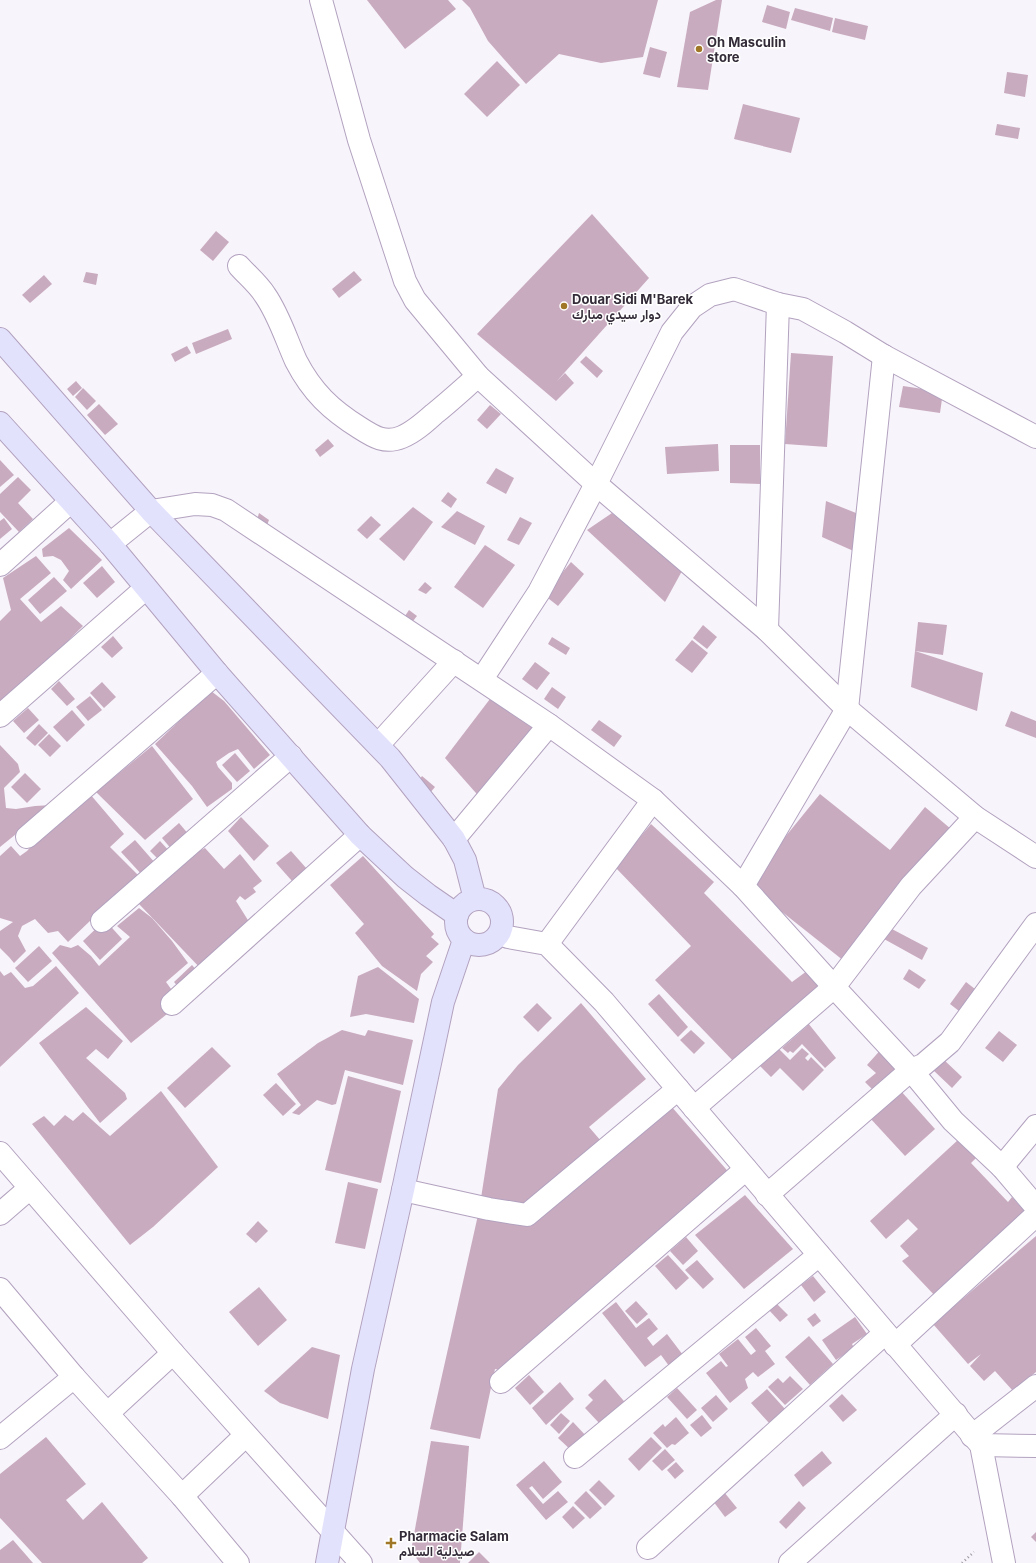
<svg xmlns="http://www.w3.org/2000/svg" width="1036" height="1563" font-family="Inter,Vazirmatn,sans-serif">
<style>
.building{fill:#c9abc0}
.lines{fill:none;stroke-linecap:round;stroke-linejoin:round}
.street-casing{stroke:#b2a2bf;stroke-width:24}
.secondary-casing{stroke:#b2a2bf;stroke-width:24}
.path{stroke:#99939d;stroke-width:2.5;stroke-dasharray:1 3;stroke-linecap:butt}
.street{stroke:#fff;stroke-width:22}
.secondary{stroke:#e3e2fd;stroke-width:22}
.poi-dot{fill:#a07726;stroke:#fff;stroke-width:1.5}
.labels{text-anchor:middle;stroke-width:3;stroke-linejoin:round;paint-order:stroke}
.poi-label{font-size:13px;font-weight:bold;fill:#332c38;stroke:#fff;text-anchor:start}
</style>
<rect width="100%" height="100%" fill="#f8f4fb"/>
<!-- building -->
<g class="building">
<polygon points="367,0 448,0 456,9 405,49"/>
<polygon points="462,0 658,0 643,57 601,63 559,54 526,84 488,41 470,8"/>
<polygon points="716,0 722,0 708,90 677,87 690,12"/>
<polygon points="767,5 790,12 786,29 762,22"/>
<polygon points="795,8 833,18 830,31 791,20"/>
<polygon points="835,18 868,26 865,40 832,32"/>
<polygon points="650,47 667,52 660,78 643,74"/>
<polygon points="497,61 520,85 487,117 464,94"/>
<polygon points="1007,72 1028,75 1025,97 1004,93"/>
<polygon points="743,104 800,118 791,153 734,139"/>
<polygon points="997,124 1020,128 1018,139 995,135"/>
<polygon points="592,214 649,278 557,381 565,373 574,383 556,401 477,334"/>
<polygon points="216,231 229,242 213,261 200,250"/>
<polygon points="354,271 362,280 339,298 332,289"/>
<polygon points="86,272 98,274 96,285 83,282"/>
<polygon points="44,275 52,284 30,303 22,295"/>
<polygon points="228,329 232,339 196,354 192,343"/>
<polygon points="187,346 191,353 175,362 171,354"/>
<polygon points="791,353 833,356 827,447 785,444"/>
<polygon points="586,356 603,371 597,378 580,362"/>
<polygon points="76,381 82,388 73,396 67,389"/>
<polygon points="903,386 943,392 940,413 899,407"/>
<polygon points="83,388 96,401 87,410 75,397"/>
<polygon points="99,404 118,424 105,435 87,415"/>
<polygon points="490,405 501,414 487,429 477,420"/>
<polygon points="328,439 334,446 320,457 315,450"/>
<polygon points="718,444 719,471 667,474 665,447"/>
<polygon points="730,445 760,445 760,484 730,483"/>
<polygon points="0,460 14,475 0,487"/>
<polygon points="496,468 514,478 506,494 486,483"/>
<polygon points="18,477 31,490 18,503 33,519 19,532 0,512 0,494"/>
<polygon points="448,492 457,499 451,508 441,501"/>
<polygon points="826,501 861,515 858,553 822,537"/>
<polygon points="413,507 433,522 404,561 379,539"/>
<polygon points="457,511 485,526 475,545 441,527"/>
<polygon points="259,513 269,520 267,525 257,520"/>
<polygon points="612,513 682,571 665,602 587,530"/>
<polygon points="371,516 381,525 367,539 357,530"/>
<polygon points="520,517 532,523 519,545 507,540"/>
<polygon points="4,518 12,529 0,539 0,521"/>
<polygon points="69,528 102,560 71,589 63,580 69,571 61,560 53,556 43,557 42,549"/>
<polygon points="485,545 515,565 483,608 454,587"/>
<polygon points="36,556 51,573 20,599 41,622 61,606 83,626 0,708 0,621 11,610 3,578"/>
<polygon points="571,562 584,574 558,606 544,595"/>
<polygon points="102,566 115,582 97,598 83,583"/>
<polygon points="54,577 67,591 40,614 28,600"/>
<polygon points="425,582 432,588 426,594 418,590"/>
<polygon points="409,610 417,616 413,621 405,616"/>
<polygon points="918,622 947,625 943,655 915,651 983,673 977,711 911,687 915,651"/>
<polygon points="703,625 717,637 707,649 693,638"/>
<polygon points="113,636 123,648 112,658 101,647"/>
<polygon points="552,637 570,648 566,655 548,644"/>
<polygon points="692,640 708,653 692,673 675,660"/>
<polygon points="535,662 550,673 537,690 522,679"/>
<polygon points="59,681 75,699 67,706 51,689"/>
<polygon points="102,682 116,697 104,708 90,693"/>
<polygon points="552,687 566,697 558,709 544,699"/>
<polygon points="211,691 224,701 270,755 254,769 238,749 229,753 216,762 218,767 232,783 232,789 207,807 192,786 155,744"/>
<polygon points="493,695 537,729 483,801 445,758"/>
<polygon points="90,696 102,710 88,721 76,707"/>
<polygon points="28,708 39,720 24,733 13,721"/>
<polygon points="72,710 85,725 67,742 53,727"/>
<polygon points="1011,711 1036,721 1036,738 1005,726"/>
<polygon points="599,720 622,736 614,747 591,730"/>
<polygon points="39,724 48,733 35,746 26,738"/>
<polygon points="49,734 61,746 50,757 38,745"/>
<polygon points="0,745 18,764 20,772 4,788 6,808 16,809 35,806 52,805 0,847"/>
<polygon points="152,746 193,799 145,840 96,792"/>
<polygon points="235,753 250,771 237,782 222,765"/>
<polygon points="25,773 41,789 27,803 11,787"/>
<polygon points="422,776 435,787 429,794 417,783"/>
<polygon points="90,794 124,834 110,847 138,875 68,942 58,931 48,933 35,919 22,926 18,936 26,951 14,963 9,957 0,948 0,931 13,922 0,918 0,856 11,846 20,856 27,851 36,841"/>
<polygon points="820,794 890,850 925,807 951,829 844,961 747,884"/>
<polygon points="241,817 269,846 254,861 228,831"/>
<polygon points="179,823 190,836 173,851 162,838"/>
<polygon points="651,824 714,882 704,893 792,982 811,968 826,987 736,1064 655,980 691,946 615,867"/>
<polygon points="135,840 156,864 143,876 121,852"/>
<polygon points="160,841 171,853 161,862 150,851"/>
<polygon points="205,848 224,869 240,854 262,881 253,888 256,892 245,900 240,896 236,901 251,925 203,971 139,904 199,851"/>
<polygon points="291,851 307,869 292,881 276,863"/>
<polygon points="363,856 434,934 431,937 439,944 426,956 433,962 421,974 417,991 382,966 355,933 364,924 330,885"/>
<polygon points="139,908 152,918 172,941 188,963 166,982 174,993 164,1009 167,1014 131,1043 52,953 60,945 71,948 78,945 91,956 99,966 130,937 117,926"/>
<polygon points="105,920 122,939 100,960 83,941"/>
<polygon points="890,928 928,948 922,960 884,939"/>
<polygon points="39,946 52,961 28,982 15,968"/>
<polygon points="192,965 198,972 180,989 174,982"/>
<polygon points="56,966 79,993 0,1067 0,971 4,976 11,972 25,988 33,986"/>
<polygon points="378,967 419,999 414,1023 366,1014 350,1017 358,976"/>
<polygon points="909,969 926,980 919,989 903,979"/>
<polygon points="966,982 975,989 959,1011 950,1004"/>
<polygon points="659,994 688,1027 678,1037 648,1004"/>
<polygon points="537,1003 552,1018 538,1032 523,1017"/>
<polygon points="581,1003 646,1079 589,1127 601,1141 529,1207 481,1198 498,1089 518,1065"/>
<polygon points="86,1007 123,1041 108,1059 96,1049 86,1058 125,1093 127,1099 100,1123 39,1043"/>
<polygon points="808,1023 836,1058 825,1068 802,1044 793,1053 790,1051 788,1053 782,1048 807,1026"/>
<polygon points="342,1030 365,1036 368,1030 413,1040 403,1085 345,1070 336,1104 332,1105 317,1100 299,1115 292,1113 301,1105 277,1074 318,1043"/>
<polygon points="691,1030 705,1043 694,1054 680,1040"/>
<polygon points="999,1031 1017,1045 1003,1062 985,1048"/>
<polygon points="884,1046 903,1067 877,1094 865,1082 876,1073 867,1065"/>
<polygon points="212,1047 231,1066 185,1108 167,1088"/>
<polygon points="778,1048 790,1060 802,1048 809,1054 805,1058 808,1061 811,1057 824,1070 803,1091 780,1068 771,1077 760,1066"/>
<polygon points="942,1058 962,1077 952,1088 932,1069"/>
<polygon points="348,1076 401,1091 381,1183 325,1170"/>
<polygon points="276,1083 296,1104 283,1116 263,1095"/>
<polygon points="900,1090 935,1129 905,1156 870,1118"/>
<polygon points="161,1091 218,1167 153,1227 130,1245 32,1124 44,1116 54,1126 65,1115 73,1121 83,1112 110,1136"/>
<polygon points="671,1106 732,1176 505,1371 495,1369 480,1439 430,1429 478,1215 540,1211"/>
<polygon points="959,1139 976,1158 971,1163 1008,1202 1012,1197 1029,1216 938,1299 902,1261 909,1256 900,1246 918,1229 908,1219 886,1239 870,1221"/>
<polygon points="348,1182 378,1189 365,1249 335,1243"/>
<polygon points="745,1195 793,1249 744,1289 695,1235"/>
<polygon points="258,1221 268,1231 256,1243 246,1234"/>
<polygon points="1036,1236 1036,1372 1013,1391 995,1371 984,1381 970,1366 981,1354 968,1364 933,1324"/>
<polygon points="686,1237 698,1251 683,1265 670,1251"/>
<polygon points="668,1255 689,1278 676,1290 655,1266"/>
<polygon points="697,1260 714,1279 703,1289 685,1270"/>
<polygon points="813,1276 826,1292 814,1302 801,1285"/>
<polygon points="259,1287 287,1320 258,1346 229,1312"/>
<polygon points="636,1301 648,1314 637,1324 625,1311"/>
<polygon points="616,1302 636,1328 649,1318 658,1329 647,1338 653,1346 667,1334 686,1359 672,1370 661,1355 645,1367 602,1313"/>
<polygon points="776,1303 788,1315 780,1322 768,1309"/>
<polygon points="815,1313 821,1321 813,1327 807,1319"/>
<polygon points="855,1317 867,1334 852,1344 854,1348 836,1360 822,1340"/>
<polygon points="756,1328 771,1346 765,1351 775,1364 758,1377 753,1372 745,1379 748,1388 730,1403 706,1373 721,1361 726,1367 728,1366 719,1354 738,1339 751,1355 756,1351 745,1337"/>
<polygon points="809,1336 833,1364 810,1385 785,1357"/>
<polygon points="312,1347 340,1355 328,1419 280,1403 264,1391"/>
<polygon points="529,1375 544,1392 530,1405 515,1388"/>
<polygon points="790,1376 803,1389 785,1405 768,1387 778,1378 783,1383"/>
<polygon points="605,1379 629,1407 600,1424 585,1408 593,1400 588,1395"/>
<polygon points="560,1382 574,1399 546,1425 532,1408"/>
<polygon points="677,1388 697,1410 687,1419 667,1397"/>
<polygon points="767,1389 785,1409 769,1423 751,1403"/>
<polygon points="842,1394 857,1410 843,1422 829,1406"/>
<polygon points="716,1395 728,1409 713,1422 701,1408"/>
<polygon points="561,1413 570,1421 559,1434 550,1425"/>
<polygon points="702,1415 712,1428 701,1437 690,1425"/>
<polygon points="676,1417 689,1433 675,1445 672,1444 667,1448 653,1433 663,1424 665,1427"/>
<polygon points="573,1422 588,1438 573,1452 558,1438"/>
<polygon points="46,1437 86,1484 66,1500 83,1520 102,1502 148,1558 142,1563 42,1563 2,1520 0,1518 0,1474"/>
<polygon points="651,1437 662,1448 639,1471 628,1459"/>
<polygon points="431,1441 469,1446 460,1563 420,1563 411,1551"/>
<polygon points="665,1449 675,1460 662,1471 652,1461"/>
<polygon points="822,1451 832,1463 803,1487 794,1475"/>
<polygon points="544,1461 562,1482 543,1499 532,1486 529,1488 543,1504 558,1491 568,1502 546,1520 516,1485"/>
<polygon points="676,1462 684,1471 675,1479 667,1470"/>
<polygon points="599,1480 615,1496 605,1506 589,1490"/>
<polygon points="586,1491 602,1508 590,1519 574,1503"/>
<polygon points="724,1492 737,1508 725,1517 713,1501"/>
<polygon points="799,1501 806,1508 786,1529 779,1522"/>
<polygon points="573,1506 585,1518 573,1529 562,1517"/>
<polygon points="1036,1532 1036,1542 1031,1537"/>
<polygon points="13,1540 33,1563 0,1563 0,1550"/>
<polygon points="479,1552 490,1563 468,1563"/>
</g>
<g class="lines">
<defs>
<g id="street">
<polyline points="321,0 359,140 405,281 415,300 478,376 596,484 767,630 847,709 975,817 1036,857"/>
<path d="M239,266C247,275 258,284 265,295C279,315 286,339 296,361C312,392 331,410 360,428C374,437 385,444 402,437C414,432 424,423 434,414C449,402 463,389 478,376"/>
<polyline points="110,544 151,511 195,504 212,505 226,510 549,725 653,800 743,886 834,987 911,1070 953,1121 1002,1167 1036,1207"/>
<polyline points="0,565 70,502"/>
<polyline points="767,630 778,304"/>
<polyline points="482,679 539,592 596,484 672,332 692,307 710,295 734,289 778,304 803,309 845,332 884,356 1036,437"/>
<polyline points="0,716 146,588"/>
<polyline points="378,745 454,661"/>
<polyline points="27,837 217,673"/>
<polyline points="454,839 549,725"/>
<polyline points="743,886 847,709 884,356"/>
<polyline points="102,921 291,756"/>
<polyline points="500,933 508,937 547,944 604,1002 981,1445 1004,1563"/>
<polyline points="547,944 653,800"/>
<polyline points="172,1004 360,835"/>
<polyline points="694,1108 834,987 911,886 975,817"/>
<polyline points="0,1153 173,1353 361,1563"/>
<polyline points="1002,1167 1036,1126"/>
<polyline points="403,1190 489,1209 527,1215 678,1089"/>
<polyline points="767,1195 911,1070 923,1065 950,1042 1036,924"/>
<polyline points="0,1214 30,1188"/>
<polyline points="0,1289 74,1377 182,1496 238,1563"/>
<polyline points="895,1345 1036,1215"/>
<polyline points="501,1382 746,1169"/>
<polyline points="108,1413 173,1353"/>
<polyline points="972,1436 1036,1386"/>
<polyline points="0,1438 74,1377"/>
<polyline points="981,1445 1036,1446"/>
<polyline points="575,1457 819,1255"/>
<polyline points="182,1496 246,1435"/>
<polyline points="648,1548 885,1333"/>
<polyline points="790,1563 956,1414"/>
</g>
<g id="secondary">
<polyline points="0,339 151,511 390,758 454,839 465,860 475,899"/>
<polyline points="0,423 110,544 217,673 360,835 405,877 428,895 457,915"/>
<circle cx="479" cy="922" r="23"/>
<polyline points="327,1563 363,1369 403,1190 443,1002 464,940"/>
</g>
</defs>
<!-- street casing -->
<use href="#street" class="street-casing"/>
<!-- secondary casing -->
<use href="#secondary" class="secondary-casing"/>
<!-- path -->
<polyline class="path" points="962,1563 974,1552"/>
<!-- street -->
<use href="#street" class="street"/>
<!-- secondary -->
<use href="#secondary" class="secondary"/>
</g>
<!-- markers -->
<g class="poi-dot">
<circle cx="699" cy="49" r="4"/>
<circle cx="564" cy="306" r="4"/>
<path d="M389 1537h4v4h4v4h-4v4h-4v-4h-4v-4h4z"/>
</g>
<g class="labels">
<!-- poi labels -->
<g class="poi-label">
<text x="707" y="47">Oh Masculin<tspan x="707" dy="15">store</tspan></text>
<text x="572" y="304">Douar Sidi M'Barek<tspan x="572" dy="15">دوار سيدي مبارك</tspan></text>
<text x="399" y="1541">Pharmacie Salam<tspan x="399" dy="15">صيدلية السلام</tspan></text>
</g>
</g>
</svg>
